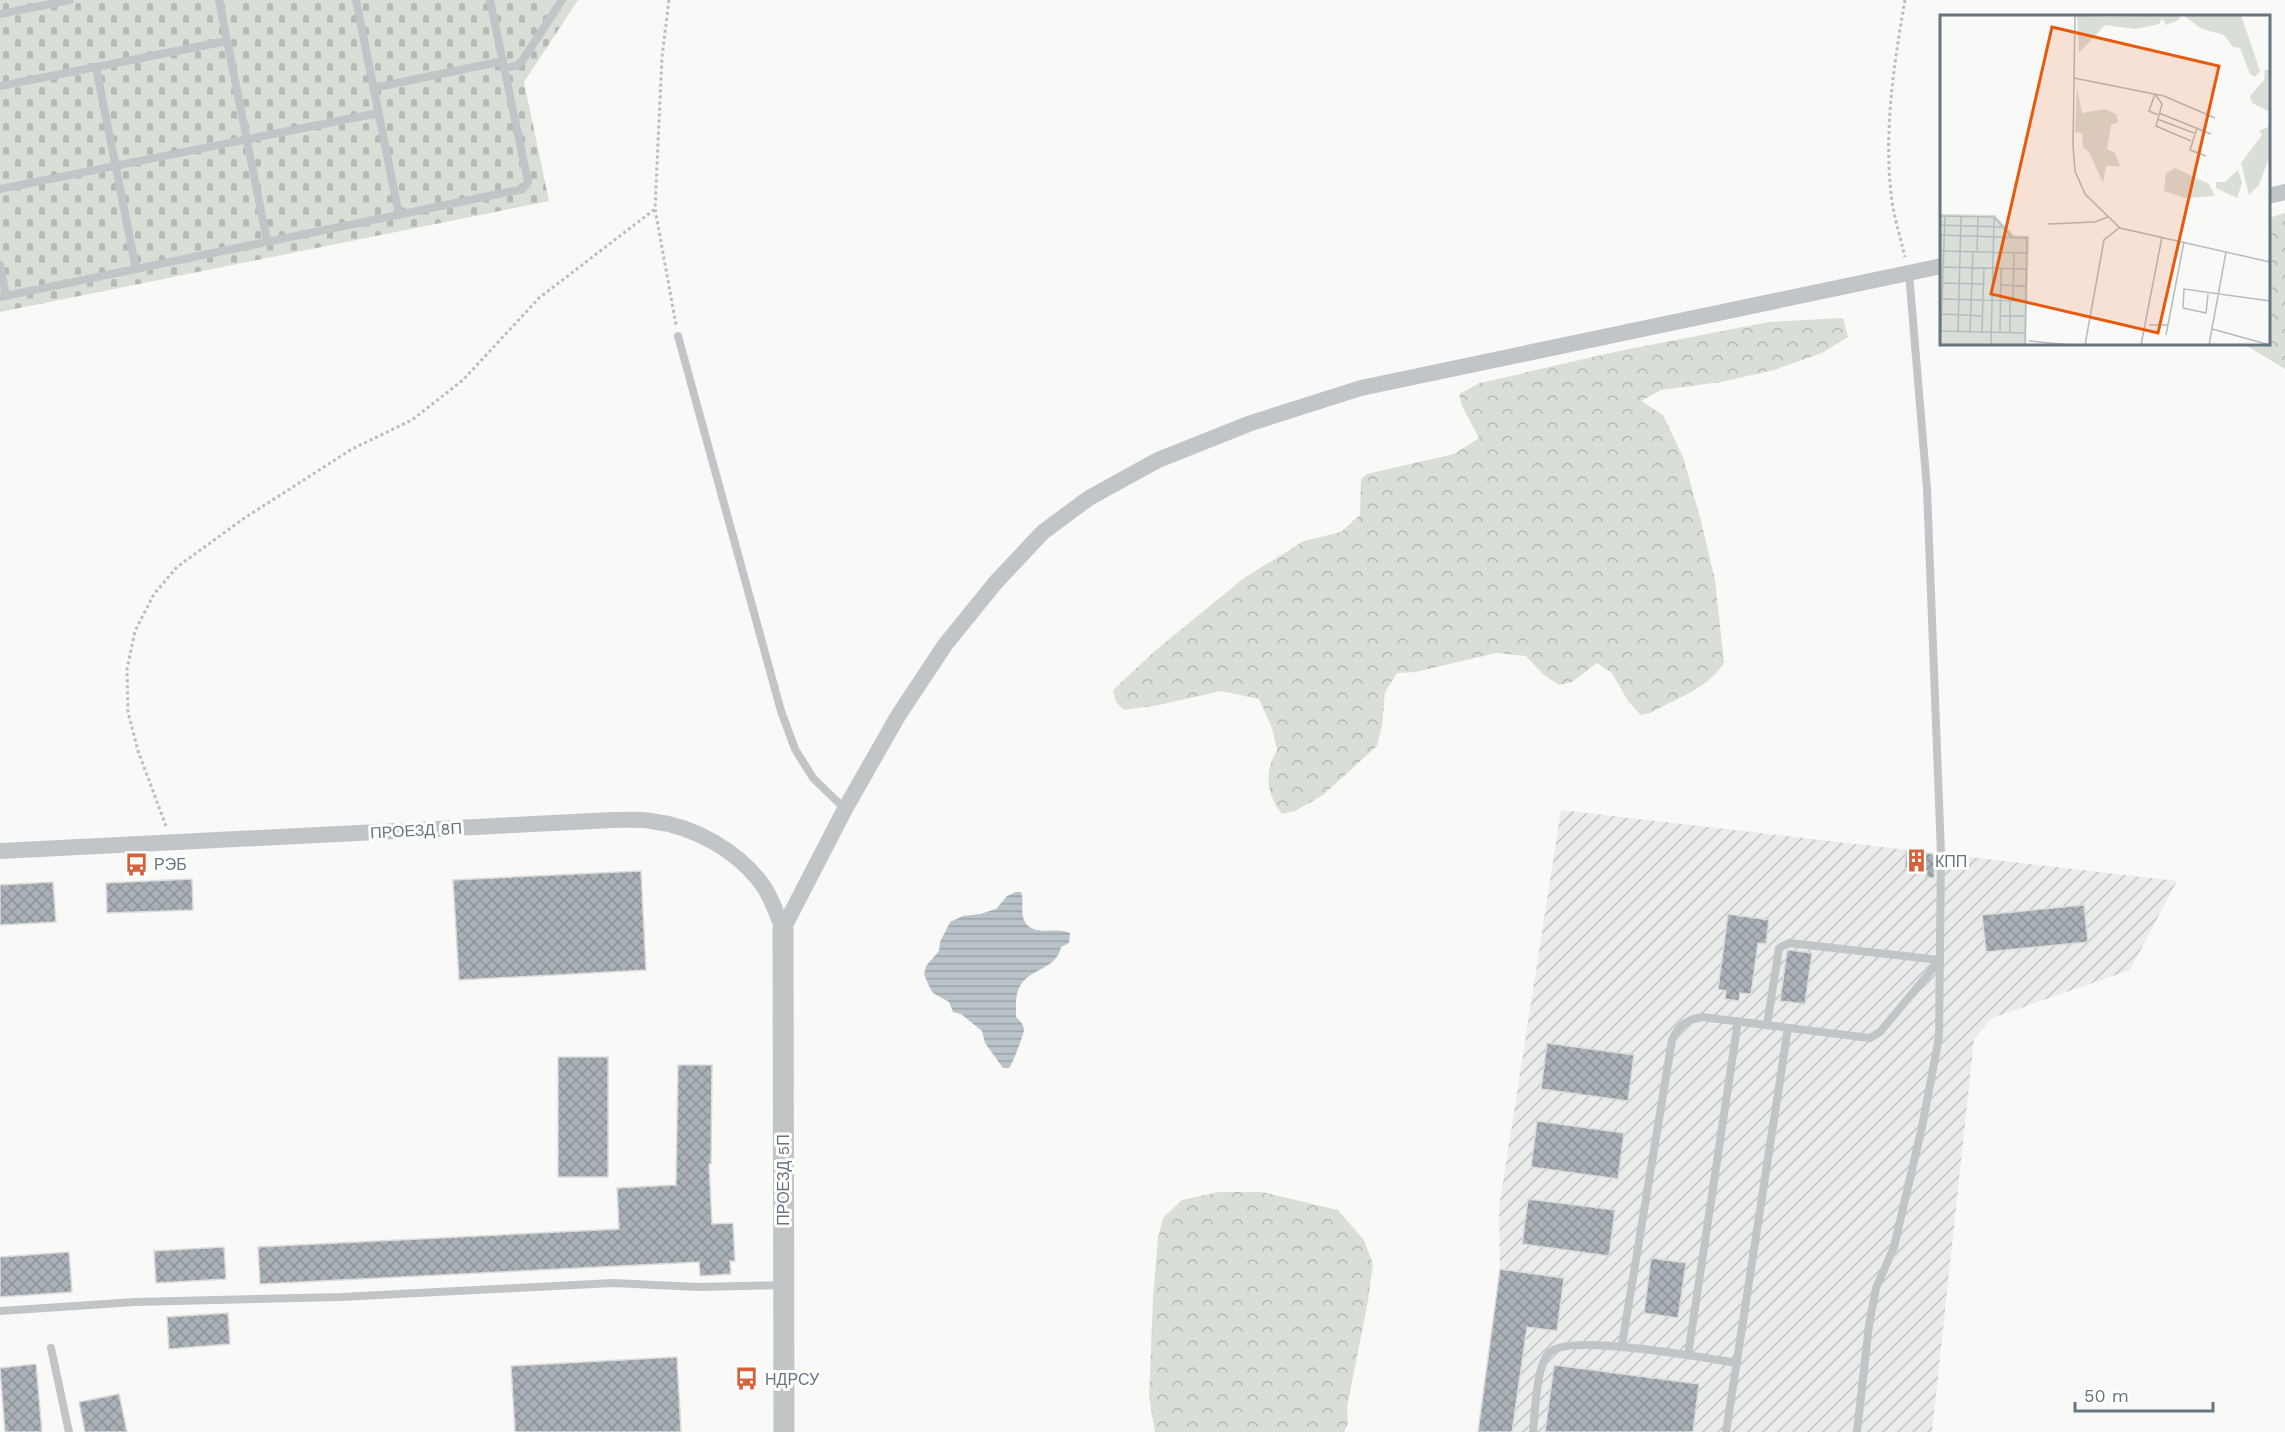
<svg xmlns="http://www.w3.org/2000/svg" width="2285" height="1432" font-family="'Work Sans',sans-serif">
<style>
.industrial{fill:url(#industrial-furrows)}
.forest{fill:url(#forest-crowns)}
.cemetery{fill:url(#cemetery-stones)}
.water{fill:url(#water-rules)}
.building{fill:url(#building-cross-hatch);stroke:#dbdbda;stroke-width:1.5}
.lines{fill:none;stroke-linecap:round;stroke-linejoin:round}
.path{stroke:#bbbec0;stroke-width:3;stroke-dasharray:3 3;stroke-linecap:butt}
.service{stroke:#c1c5c8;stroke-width:8}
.minor{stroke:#c1c5c8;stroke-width:16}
.tertiary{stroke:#c1c5c8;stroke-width:21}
.labels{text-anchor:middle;stroke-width:6;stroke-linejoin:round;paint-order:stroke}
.street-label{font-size:16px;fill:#667580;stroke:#fff}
.poi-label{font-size:16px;fill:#667580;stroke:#fff;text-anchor:start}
.inset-road{fill:none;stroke:#b5bcc0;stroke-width:1.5}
.view{fill:#e8590c;fill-opacity:0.15;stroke:#e8590c;stroke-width:3}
.inset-edge{fill:none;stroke:#667580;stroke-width:3}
</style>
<defs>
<pattern id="industrial-furrows" width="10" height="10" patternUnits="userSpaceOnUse" patternTransform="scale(1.5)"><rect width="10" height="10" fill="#eaebeb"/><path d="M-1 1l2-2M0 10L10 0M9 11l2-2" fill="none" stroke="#c1c3c4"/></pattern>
<pattern id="forest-crowns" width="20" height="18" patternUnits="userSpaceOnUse" patternTransform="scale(1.5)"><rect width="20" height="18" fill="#d9ded7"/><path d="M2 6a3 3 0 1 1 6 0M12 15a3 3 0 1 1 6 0" fill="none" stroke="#b4b9b4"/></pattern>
<pattern id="cemetery-stones" width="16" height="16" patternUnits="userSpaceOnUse" patternTransform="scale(1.5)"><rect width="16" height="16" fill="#d9ded7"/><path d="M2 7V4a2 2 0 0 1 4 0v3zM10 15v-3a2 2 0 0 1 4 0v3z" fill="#b4b9b4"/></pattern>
<pattern id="water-rules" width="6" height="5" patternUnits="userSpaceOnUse" patternTransform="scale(1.5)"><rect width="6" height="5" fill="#bac4c8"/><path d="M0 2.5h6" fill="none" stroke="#9ba4a8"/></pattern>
<pattern id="building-cross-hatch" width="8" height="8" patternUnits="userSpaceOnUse" patternTransform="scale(1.5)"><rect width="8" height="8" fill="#a9b0b6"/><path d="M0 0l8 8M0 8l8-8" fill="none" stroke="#8d9499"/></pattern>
</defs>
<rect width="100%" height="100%" fill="#f9f9f7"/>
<!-- industrial -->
<polygon class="industrial" points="1561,810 2177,881 2130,970 1992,1018 1974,1039 1932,1432 1478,1432 1500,1269 1499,1208"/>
<!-- forest -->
<g class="forest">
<polygon points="2285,213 2285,369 2244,344 2268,344 2269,218"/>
<path d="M1843,318L1848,337L1822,353L1774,370L1721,382L1661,390L1641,401L1663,415L1683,457L1701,521L1715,580L1724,663C1709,688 1675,699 1650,713L1641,715L1628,701L1612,673L1597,663L1572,682L1559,685L1544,675L1526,656L1496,653L1416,672L1397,673L1385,692L1382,726L1377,746L1323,795L1295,811L1282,814C1266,794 1264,772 1277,750L1272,728L1259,699L1221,691L1159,705L1124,710L1116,702L1113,690L1156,650L1244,578L1304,541L1341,532L1360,515L1361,479L1367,474L1454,454L1479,438L1462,406L1459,394L1480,383L1619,351L1769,322Z"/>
<polygon points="1219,1192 1262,1192 1338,1210 1364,1240 1373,1264 1368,1301 1347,1407 1348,1423 1344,1432 1155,1432 1149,1397 1153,1298 1158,1238 1163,1218 1182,1200"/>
</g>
<!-- cemetery -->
<polygon class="cemetery" points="0,0 578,0 524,82 549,201 0,312"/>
<!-- water -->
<path class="water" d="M1016,892H1021C1024,900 1021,909 1023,917C1029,939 1056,926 1070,933L1069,943L1061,947C1057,970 1028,968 1019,988C1015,997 1016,1008 1016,1017C1019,1020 1024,1024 1024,1030C1024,1034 1012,1065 1009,1068H1003L985,1043L982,1031L961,1014L953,1012L949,1002L933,993L928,984L924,974L926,966L939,951L940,942L950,922L963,916L980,914L996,909L1007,896Z"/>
<!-- building -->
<g class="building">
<polygon points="1906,851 1935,854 1934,878 1926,877 1927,871 1905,868"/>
<polygon points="641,871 646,970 459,980 453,880"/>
<polygon points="192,879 193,910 107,913 106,883"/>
<polygon points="53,882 56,922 0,925 0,885"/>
<polygon points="2084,905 2088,942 1986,952 1982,915"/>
<polygon points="1728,914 1769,920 1766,944 1758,943 1751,994 1740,993 1739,1001 1725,999 1726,991 1718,989"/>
<polygon points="1789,950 1812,953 1805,1004 1780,1001 1787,951"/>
<polygon points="1547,1043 1634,1055 1628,1101 1541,1089"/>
<rect x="558" y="1057" width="50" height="120"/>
<polygon points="678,1065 712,1065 711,1164 709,1164 712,1224 733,1223 735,1261 730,1261 731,1274 700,1276 699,1262 260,1284 258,1247 619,1229 617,1188 676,1185"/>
<polygon points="1537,1121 1624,1133 1618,1179 1531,1167"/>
<polygon points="1528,1199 1615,1210 1609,1256 1522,1244"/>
<polygon points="224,1247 226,1279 156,1283 154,1251"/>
<polygon points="69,1252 72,1292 0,1297 0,1257"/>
<polygon points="1651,1258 1686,1263 1678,1318 1644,1313"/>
<polygon points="1500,1269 1564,1278 1557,1331 1527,1327 1512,1432 1478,1432"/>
<polygon points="228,1313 230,1344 169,1349 167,1317"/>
<polygon points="677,1357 681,1432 515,1432 511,1366"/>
<polygon points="36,1364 42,1432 5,1432 0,1368"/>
<polygon points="1554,1365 1699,1384 1693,1432 1545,1432"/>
<polygon points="119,1394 127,1432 85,1432 79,1402"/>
</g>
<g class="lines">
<!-- path -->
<g class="path">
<polyline points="669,0 662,57 655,209 676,325"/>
<path d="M1905,0C1894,63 1884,130 1891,193C1893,214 1900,236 1905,257"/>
<polyline points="166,826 138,751 128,712 127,669 135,631 154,594 177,567 243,519 352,449 412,420 463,380 539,298 655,209"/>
</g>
<!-- service -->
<g class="service">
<polyline points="219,0 267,241"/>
<polyline points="356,0 399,215"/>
<polyline points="0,14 70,0"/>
<polyline points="96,67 136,269"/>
<polyline points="504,68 516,66 522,61 562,0"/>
<polyline points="0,86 227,41"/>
<polyline points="373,88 503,61"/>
<polyline points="0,189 378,113"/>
<polyline points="0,265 6,296"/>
<polyline points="0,297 523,189 528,182 490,0"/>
<polyline points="678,336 781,711 795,749 813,778 845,809"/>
<polyline points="1767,1025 1779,948 1789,943 1940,960"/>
<polyline points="0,1311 135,1302 341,1297 613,1283 698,1287 783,1285"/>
<path d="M1622,1345L1672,1040C1679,1025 1686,1020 1702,1017L1870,1038L1880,1032L1940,960"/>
<polyline points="51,1348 69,1432"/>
<polyline points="1688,1355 1738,1021"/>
<path d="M1533,1432C1535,1413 1536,1364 1550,1352C1571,1333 1705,1358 1737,1363"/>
<polyline points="1726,1432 1788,1028"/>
<polyline points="1857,1432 1869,1325 1876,1288 1894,1247 1922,1127 1939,1037 1941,854 1927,489 1909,273"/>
</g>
<!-- minor -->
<g class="minor">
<polyline points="2268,196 2285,192"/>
<path d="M0,851L613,820C626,820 639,819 651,821C694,826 739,851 764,887C772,899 777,915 783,929"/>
<polyline points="783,929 845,809 898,716 945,645 996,582 1043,532 1089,498 1158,460 1251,423 1361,388 1942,266"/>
</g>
<!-- tertiary -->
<polyline class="tertiary" points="783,929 784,1432"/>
</g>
<!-- icons -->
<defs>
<symbol id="building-bare" viewBox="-9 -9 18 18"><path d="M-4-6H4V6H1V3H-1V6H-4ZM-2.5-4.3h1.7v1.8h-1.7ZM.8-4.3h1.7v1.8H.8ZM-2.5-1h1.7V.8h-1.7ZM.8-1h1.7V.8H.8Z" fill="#d86139" stroke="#fff" stroke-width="2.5" paint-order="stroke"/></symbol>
<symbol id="bus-bare" viewBox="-9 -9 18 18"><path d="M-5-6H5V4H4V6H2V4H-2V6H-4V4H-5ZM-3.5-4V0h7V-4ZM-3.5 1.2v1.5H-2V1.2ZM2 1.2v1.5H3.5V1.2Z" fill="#d86139" stroke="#fff" stroke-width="2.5" paint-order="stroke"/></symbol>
</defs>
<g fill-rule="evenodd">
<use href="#building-bare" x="1900" y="844" width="33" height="33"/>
<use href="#bus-bare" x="120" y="848" width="33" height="33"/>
<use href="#bus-bare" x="730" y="1362" width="33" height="33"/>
</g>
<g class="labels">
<!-- street labels -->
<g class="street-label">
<text transform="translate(416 830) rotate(-3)" y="6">ПРОЕЗД 8П</text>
<text transform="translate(783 1180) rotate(-90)" y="6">ПРОЕЗД 5П</text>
</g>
<!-- poi labels -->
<g class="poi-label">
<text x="1935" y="867">КПП</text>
<text x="154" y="870">РЭБ</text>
<text x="765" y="1385">НДРСУ</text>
</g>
</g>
<!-- overview -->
<g transform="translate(1940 15)">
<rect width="330" height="330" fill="#f9f9f7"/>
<path d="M137,0L165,2L240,0L239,5L226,10L222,3L219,9L196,14L165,10L139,38ZM301,0L320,56L315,62L310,59L300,33L293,32L284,20L262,14L244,1ZM325,55H330V97L312,88L310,81L324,65ZM137,72L142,98L165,94L176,99L178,107L171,110L167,134L175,138L180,151H166L163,168L149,137L143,132L142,118L135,117ZM330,101V140L319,170L309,180L301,148L322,120L319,116L328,112ZM235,153L269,169L275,181L245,183L224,176L226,158ZM298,155L302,168L297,183L276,173V167H285Z" fill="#d9ded7"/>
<path d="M0,199L55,200L74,220L89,221L86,330H0Z" fill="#d9ded7"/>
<path class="inset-road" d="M135,0L133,131L135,156L145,179L180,213L330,247M134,63L224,81L275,103M215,79L222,89L216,111L251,126M215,79L209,96L218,100M219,98L271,119M217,104L254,118M257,113L250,135L266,141M0,201L54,202L72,222M108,209L155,207L168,202M0,210L63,212M0,220L87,223L85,330M0,236L86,238M37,237L38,202M0,252L86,254M0,268L44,269M61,270L86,271M268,279L266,298L243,293L244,274L330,286M1,284L85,286M73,286L74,238M1,299L43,301M60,301H85M209,310H228M272,314L330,330M1,316L5,201M1,316L85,318M18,316L21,201M30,316L33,237M42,317L44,253M60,317L61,254M70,318V286M226,320L244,227M89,326L130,330M51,330L54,202M145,330L164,225L179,213M201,330L222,222M269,330L286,237"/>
<path class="view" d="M112,12L279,51L218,318L51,279Z"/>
<rect width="330" height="330" class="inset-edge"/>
</g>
<!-- scale -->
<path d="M2075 1402v9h138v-9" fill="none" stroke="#667580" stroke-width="3"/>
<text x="2084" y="1402" font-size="18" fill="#667580" stroke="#ffffff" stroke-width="4.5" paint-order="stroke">50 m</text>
</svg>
